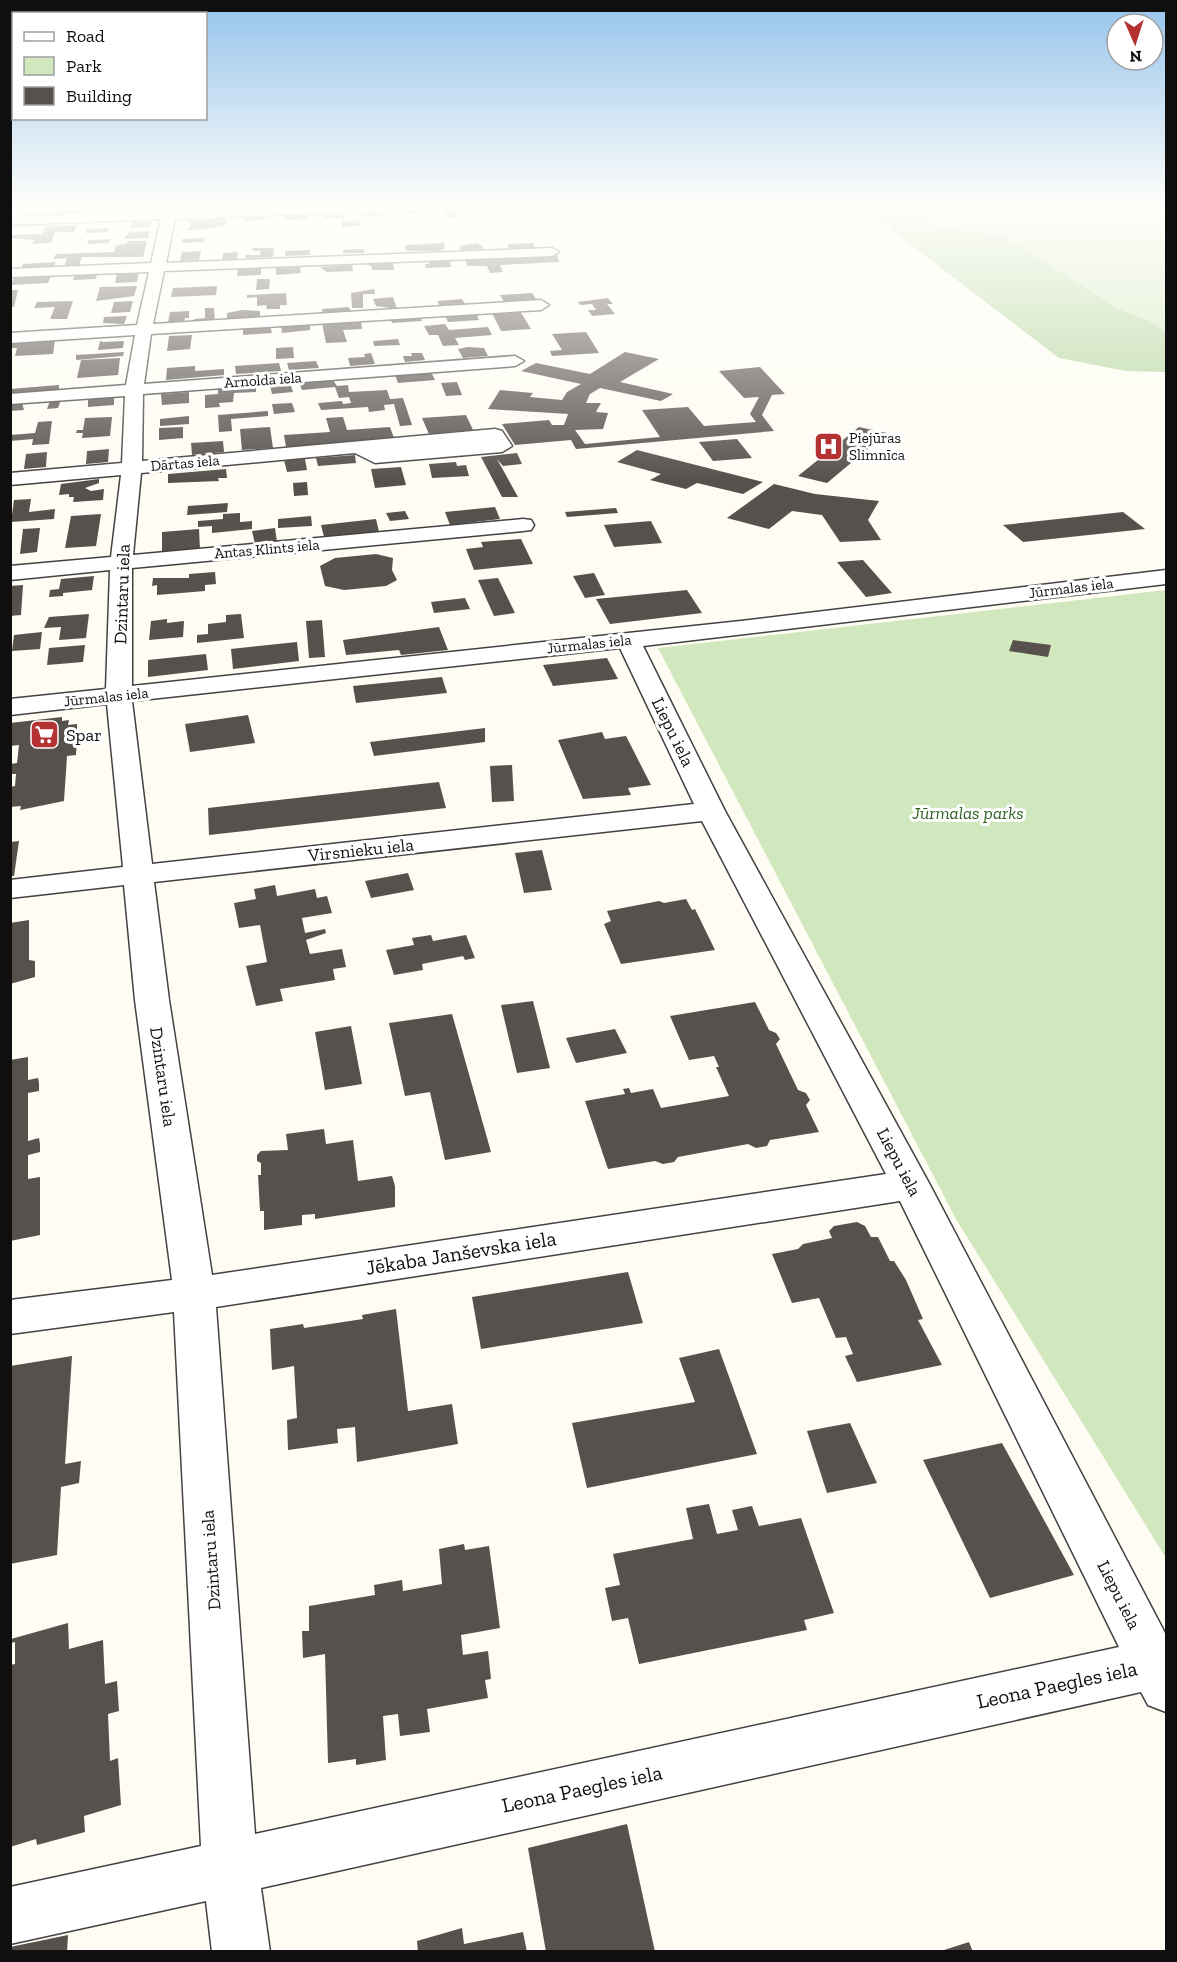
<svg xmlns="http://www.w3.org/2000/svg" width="1177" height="1962" font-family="'Zilla Slab',serif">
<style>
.green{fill:#d1e7be}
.forest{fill:#b5d69f}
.building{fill:#57514d}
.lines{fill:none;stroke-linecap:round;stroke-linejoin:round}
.minor-casing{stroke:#424242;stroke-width:3}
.minor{fill:#fff;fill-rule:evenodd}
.labels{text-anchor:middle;stroke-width:6;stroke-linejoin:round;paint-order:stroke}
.far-street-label{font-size:15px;fill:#0f0f0f;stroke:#fff}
.far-poi-label{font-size:15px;fill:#0f0f0f;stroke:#fff;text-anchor:start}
.street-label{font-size:18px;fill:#0f0f0f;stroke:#fff}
.poi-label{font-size:18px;fill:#0f0f0f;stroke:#fff;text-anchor:start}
.park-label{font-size:18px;font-style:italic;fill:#2e6324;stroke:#fff}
.near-street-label{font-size:21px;fill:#0f0f0f;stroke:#fff}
</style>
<rect width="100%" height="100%" fill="#fefcf3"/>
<!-- green -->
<g class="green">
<polygon points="903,206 1145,206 1166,217 1166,332 1151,322 1117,308 1003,235 939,228"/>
<polygon points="1166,590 1166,1558 956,1219 658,648"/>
</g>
<!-- forest -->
<polygon class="forest" points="860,206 903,206 939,228 1003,235 1117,308 1151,322 1166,332 1166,372 1126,371 1059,358"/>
<!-- building -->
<g class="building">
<polygon points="134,206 156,206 155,211 133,212"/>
<polygon points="481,206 483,212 456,213 457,217 445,218 442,207"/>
<polygon points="489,206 509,206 511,210 490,211"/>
<polygon points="531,206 541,206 545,213 534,214"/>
<polygon points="83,209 81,215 52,216 55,210"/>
<polygon points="432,209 439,211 409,214 408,210"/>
<polygon points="363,211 381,211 382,216 364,216"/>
<polygon points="343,212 347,213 344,219 323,218 323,214"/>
<polygon points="309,214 310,219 285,220 285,215"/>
<polygon points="243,216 265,216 265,220 243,221"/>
<polygon points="227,217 225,226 187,231 191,224 189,221"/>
<polygon points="361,220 361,225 342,228 342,221"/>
<polygon points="138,221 151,222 150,227 131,228 132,223"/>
<polygon points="77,225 74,232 55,232 51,243 32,244 35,240 10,238 10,235 42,234 46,226"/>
<polygon points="109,228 107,232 85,233 87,229"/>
<polygon points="130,231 136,232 149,231 148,238 124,239"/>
<polygon points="204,238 203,242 182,243 182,239"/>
<polygon points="111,239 108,243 87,244 89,240"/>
<polygon points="127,241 147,241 143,257 82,257 78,268 64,268 67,258 53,259 56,254 114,252 116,245 127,244"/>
<polygon points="444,243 445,249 437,251 406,251 405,245"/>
<polygon points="476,243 481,245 483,249 461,250 460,246"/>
<polygon points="533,243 536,249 510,250 507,244"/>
<polygon points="253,248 274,248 273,257 245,258 246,255 260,255 261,251 252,251"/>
<polygon points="364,249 364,253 343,253 343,250"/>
<polygon points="310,250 310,255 285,256 285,251"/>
<polygon points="201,251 199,260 180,261 182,252"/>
<polygon points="238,252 237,259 222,259 223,253"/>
<polygon points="557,255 559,262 500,265 503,272 490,273 487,266 467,266 465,259"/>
<polygon points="428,261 450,261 451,267 426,268 425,264 429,264"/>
<polygon points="56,262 53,268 21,270 23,264"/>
<polygon points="393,263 394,270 372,270 371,266 365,264"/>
<polygon points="352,265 353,271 327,272 320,267"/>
<polygon points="300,267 301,273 276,275 276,268"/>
<polygon points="261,268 261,275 237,276 238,269"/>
<polygon points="139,272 137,282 115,283 117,273"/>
<polygon points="97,274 96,279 73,280 74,275"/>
<polygon points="51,276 48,283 11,285 14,277"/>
<polygon points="257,279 270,279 269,289 256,290"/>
<polygon points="137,286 134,296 96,301 100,287"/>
<polygon points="217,286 216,295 171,297 173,288"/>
<polygon points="374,289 375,294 363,294 363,308 352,308 351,293"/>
<polygon points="10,290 18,290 14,307 10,307"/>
<polygon points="286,293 287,305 280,305 280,309 267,309 266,305 257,306 257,297 247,298 247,295"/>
<polygon points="532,293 536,299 504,302 500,295"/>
<polygon points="393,297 397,309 376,306 373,299"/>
<polygon points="608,298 613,304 607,304 615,314 592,316 588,310 596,310 592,304 580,305 578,302"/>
<polygon points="462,299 465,304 440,306 437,301"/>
<polygon points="73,301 67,319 50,319 55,307 34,308 37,302"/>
<polygon points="133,301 130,312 111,313 114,302"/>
<polygon points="349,307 351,312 323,314 322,309"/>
<polygon points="205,308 214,308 215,321 194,322 194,319 205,318"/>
<polygon points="242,310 260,311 260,317 227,319 227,313"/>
<polygon points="189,311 189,318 185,318 184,322 168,323 170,312"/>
<polygon points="520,311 531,329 501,331 492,313"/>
<polygon points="476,313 479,320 448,322 445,315"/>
<polygon points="127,316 124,324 103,323 104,317"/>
<polygon points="420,316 422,321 392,323 390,318"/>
<polygon points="361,320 362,329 343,330 347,342 326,343 322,323"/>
<polygon points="310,324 310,330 282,333 281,325"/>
<polygon points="445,324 449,330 488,327 492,335 455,338 459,345 443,346 438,335 429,335 424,326"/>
<polygon points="270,326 272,333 243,335 243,328"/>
<polygon points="586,332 599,353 552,356 550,351 562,350 552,334"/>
<polygon points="192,335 190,349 167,351 169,336"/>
<polygon points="398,339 400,345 374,346 373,341"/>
<polygon points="55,340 53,354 15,356 17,348 10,348 10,343"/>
<polygon points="100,341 103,342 124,341 123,348 98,350"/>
<polygon points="293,347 294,358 276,359 276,348"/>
<polygon points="468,347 484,348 488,356 463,358 458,349"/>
<polygon points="124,352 123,356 76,360 76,355"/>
<polygon points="625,352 659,359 620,382 673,394 661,401 600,388 590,394 586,403 601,403 596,412 608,413 603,429 575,430 585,444 660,437 642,410 688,407 704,426 756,422 750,414 759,397 744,398 719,371 760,367 785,394 772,395 762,415 774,431 576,449 571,440 515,445 502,424 549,420 552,425 564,425 568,414 488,409 500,390 533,393 530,397 562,400 567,392 581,384 521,371 536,363 590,374"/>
<polygon points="371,353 375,364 350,366 348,358 365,357 364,354"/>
<polygon points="411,353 422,353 425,360 405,362 403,356 412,356"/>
<polygon points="120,358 118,375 77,378 81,360"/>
<polygon points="316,361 319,368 289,370 287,363"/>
<polygon points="279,363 281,371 236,374 235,366"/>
<polygon points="195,366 195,371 224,369 224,375 166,380 167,368"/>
<polygon points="431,372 435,380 398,383 395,375"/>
<polygon points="333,380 337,386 348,385 349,392 387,390 390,399 403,398 412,425 400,426 394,404 384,405 385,410 369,412 368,407 321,410 318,403 342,401 343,404 351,403 349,397 339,398 335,387 302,390 299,382"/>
<polygon points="457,382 462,395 446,396 441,383"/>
<polygon points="290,383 293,392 272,394 270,385"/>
<polygon points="59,385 59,391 10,395 10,389"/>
<polygon points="256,386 256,392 234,393 233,402 219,403 220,407 205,408 205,395 218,394 218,389"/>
<polygon points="189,392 189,403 162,405 161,394"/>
<polygon points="114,396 114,405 88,407 88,398"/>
<polygon points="61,400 58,408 47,409 50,401"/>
<polygon points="22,403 24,410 10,411 10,404"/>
<polygon points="292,403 295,412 274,414 272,404"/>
<polygon points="268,411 268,416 231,419 232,431 219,432 218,415"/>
<polygon points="466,415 473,430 429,434 422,418"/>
<polygon points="189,416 189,424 160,426 160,419"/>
<polygon points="112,417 110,436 82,438 83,433 76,433 77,430 83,430 85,418"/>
<polygon points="343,417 347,430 390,427 394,438 286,447 284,435 330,432 326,418"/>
<polygon points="52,421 49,444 32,445 33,439 10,441 10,435 35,433 38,422"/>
<polygon points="183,427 183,438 159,440 159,428"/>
<polygon points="270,427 273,448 242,450 240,429"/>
<polygon points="859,427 887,433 827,483 798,476"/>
<polygon points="737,439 752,458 713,461 699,442"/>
<polygon points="223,441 224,452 192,455 191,443"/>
<polygon points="109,449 108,462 86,464 87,451"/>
<polygon points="637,450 763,482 743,494 697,483 686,489 650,480 661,474 617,462"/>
<polygon points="47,452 46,467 24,469 26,454"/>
<polygon points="517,453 522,464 503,466 497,459 518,497 502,497 481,457"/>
<polygon points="355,455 356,463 318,466 316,458"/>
<polygon points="305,459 307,470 287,472 284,460"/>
<polygon points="456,462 457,466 466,465 469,476 432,478 429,464"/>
<polygon points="401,467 406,485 375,488 371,469"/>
<polygon points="226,469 227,478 218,478 219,481 168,483 168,474"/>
<polygon points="99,479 99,483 85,488 91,491 104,489 103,500 73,502 74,497 69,497 69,494 59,495 61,484"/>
<polygon points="307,482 308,495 294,496 293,483"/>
<polygon points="774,484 815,494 879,501 868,520 881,540 840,542 822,515 792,511 769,529 727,518"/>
<polygon points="31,499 29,512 55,509 54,519 11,522 14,500"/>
<polygon points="228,503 227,512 187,515 188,506"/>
<polygon points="495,507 500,519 450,525 445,512"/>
<polygon points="616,508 618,513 567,517 565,512"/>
<polygon points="405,511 409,519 390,521 386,513"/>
<polygon points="1123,512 1145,529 1023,542 1003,525"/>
<polygon points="240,513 240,522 252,521 252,529 212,533 212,526 198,527 198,521 223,519 223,514"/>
<polygon points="101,514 96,546 65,548 71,516"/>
<polygon points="311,516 312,526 278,528 278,519"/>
<polygon points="376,519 379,532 324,537 321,525"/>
<polygon points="651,521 662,543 614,547 604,525"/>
<polygon points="40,528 37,552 20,554 23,529"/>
<polygon points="275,528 277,542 255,544 252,531"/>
<polygon points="199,529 200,550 162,554 162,532"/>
<polygon points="521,539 533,564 474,570 466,549 483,547 481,542"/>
<polygon points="376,554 393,558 392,570 397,580 386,586 344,590 325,586 320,566 335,558"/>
<polygon points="863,560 892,593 866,597 837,562"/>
<polygon points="215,572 216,584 205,585 205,591 157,595 157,585 152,586 153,578 189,578 189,574"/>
<polygon points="594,573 605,595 585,598 573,576"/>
<polygon points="94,576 92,590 63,593 63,596 49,597 50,590 59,589 61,579"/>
<polygon points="498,578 515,613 494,616 478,580"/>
<polygon points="23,585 21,615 10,616 10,586"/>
<polygon points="687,590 702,613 610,624 596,599"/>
<polygon points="465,598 470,609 434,613 431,602"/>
<polygon points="89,614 86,638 59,640 61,627 44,628 49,617"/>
<polygon points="241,614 244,638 197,643 197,635 208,634 208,624 226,622 226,615"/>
<polygon points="167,619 167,623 184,621 183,637 149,640 151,621"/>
<polygon points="322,620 325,657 309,658 306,621"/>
<polygon points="439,627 448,650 401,655 399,650 346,655 343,640"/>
<polygon points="42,632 40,649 12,651 14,635"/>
<polygon points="1013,640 1051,645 1048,657 1009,651"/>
<polygon points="297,642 299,661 233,669 231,649"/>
<polygon points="85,645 83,662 47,665 49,648"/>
<polygon points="206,654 208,670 148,677 148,660"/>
<polygon points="607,658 618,679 553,686 543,665"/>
<polygon points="442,677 447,693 356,703 353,686"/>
<polygon points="248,715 255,743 190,752 185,724"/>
<polygon points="62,717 62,721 69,720 68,725 77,724 77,738 76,755 67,756 64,801 20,810 21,806 10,807 10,787 15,786 16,774 10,774 10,764 17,763 19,745 10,746 10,723"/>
<polygon points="485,728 485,742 374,756 370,742"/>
<polygon points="602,732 605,739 626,736 651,785 628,788 631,795 583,799 558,740"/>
<polygon points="512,765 514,801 492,802 490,766"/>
<polygon points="439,782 446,808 209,835 208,808"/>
<polygon points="19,841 14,876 10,876 10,842"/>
<polygon points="542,850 552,890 524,893 515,853"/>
<polygon points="408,873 414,890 371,898 365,881"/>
<polygon points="275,885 277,896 315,889 317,898 327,896 332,913 302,918 305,933 325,929 326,933 306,940 310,954 342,949 346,967 333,969 335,980 280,989 283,1001 256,1006 246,966 267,962 260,925 239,928 234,903 256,899 254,889"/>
<polygon points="686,899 692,910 695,909 715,950 621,964 604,924 611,921 607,911 659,901 664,903"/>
<polygon points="29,920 29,960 35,961 35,977 10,984 10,923"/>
<polygon points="431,935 433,941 466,935 475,958 465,960 463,956 422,964 423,970 394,975 386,950 414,945 412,938"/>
<polygon points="533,1001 550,1068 517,1073 501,1005"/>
<polygon points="755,1002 769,1030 776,1033 780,1039 776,1044 798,1090 806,1093 810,1100 806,1105 819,1132 770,1140 767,1146 756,1148 748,1144 678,1157 674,1162 663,1164 655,1161 608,1169 585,1101 625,1094 623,1089 629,1088 631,1093 653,1089 661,1108 729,1096 716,1067 719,1067 714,1056 689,1060 670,1016"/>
<polygon points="452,1014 491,1152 445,1160 430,1092 405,1096 389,1023"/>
<polygon points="351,1026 362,1084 325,1090 315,1032"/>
<polygon points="615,1029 627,1053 576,1063 566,1038"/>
<polygon points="28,1057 28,1080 38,1078 39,1083 39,1091 28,1093 28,1141 39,1138 40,1144 40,1152 28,1155 28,1179 40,1177 40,1235 10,1241 10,1060"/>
<polygon points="324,1129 326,1144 353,1140 358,1181 392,1176 395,1186 395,1207 315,1219 315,1214 302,1215 302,1225 264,1230 264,1211 260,1211 258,1175 261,1175 261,1163 257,1161 257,1155 261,1151 288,1150 286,1134"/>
<polygon points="857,1222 865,1226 871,1237 878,1237 890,1261 894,1261 906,1280 923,1319 918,1320 942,1365 857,1382 845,1356 853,1354 846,1337 836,1338 819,1298 792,1303 772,1254 798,1249 803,1244 832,1238 829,1231 834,1226"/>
<polygon points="628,1272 643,1323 481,1349 472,1297"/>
<polygon points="396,1309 408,1411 452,1404 458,1444 357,1462 355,1427 337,1429 338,1443 288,1450 287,1420 297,1418 294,1366 272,1370 270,1329 303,1324 304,1328 363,1319 362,1315"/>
<polygon points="719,1349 757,1454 587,1488 572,1423 695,1402 679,1358"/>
<polygon points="72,1356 65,1464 81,1461 79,1483 61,1487 57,1555 10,1564 10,1366"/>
<polygon points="850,1423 877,1483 827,1493 807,1431"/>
<polygon points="1002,1443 1074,1575 990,1598 923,1460"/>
<polygon points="709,1504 717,1534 738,1530 732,1510 752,1506 759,1526 801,1518 834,1613 804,1620 807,1630 639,1664 628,1618 612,1621 605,1588 620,1585 613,1554 693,1539 686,1508"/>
<polygon points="464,1544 465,1550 489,1546 500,1628 461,1635 463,1655 488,1651 491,1679 485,1680 488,1698 427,1709 430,1732 400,1736 398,1714 383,1716 386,1760 356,1765 356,1759 328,1763 325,1654 303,1658 302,1631 309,1631 309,1606 375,1595 374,1585 402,1580 403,1591 442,1584 439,1549"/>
<polygon points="68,1623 69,1649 103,1640 105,1684 117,1681 119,1711 108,1714 110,1761 118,1758 121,1805 84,1816 85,1832 37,1845 36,1839 10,1847 10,1665 15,1664 15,1642 11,1643 11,1639"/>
<polygon points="627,1824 655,1952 546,1952 528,1848"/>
<polygon points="462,1928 464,1944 523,1932 527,1952 418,1952 417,1941"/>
<polygon points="68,1935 67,1952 10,1952 10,1947"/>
<polygon points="969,1942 973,1952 941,1952 941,1951"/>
</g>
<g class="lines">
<defs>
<path id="minor" d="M164,206H178L177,211L295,206H404L397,210L175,219L166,263L552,248L559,252L552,256L164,271L153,324L541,300L549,305L541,310L151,334L144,384L515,356L524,361L515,366L143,394L142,461L495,429L502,431L512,446L502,452L375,463L355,453L141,473L133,555L523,519L531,520L534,525L531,530L523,531L132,568V686L741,621L1166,570V584L643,646L725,811L930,1185L1166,1635V1712L1148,1705L1141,1692L261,1888L270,1952H212L206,1901L10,1944V1887L201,1846L174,1312L10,1334V1300L172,1280L135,1000L124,885L10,898V880L123,867L107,704L10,715V699L106,689L110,570L10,580V566L111,557L121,475L10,485V473L122,463L125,396L10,404V394L126,385L135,335L10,343V333L137,325L149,272L10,277V269L151,263L161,219L10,225V217L163,211ZM620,648L694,804L152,864L132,701ZM702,821L886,1174L212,1275L169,1000L154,882ZM900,1201L1119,1647L255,1834L216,1307Z"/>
</defs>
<!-- minor casing -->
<use href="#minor" class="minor-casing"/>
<!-- minor -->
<use href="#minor" class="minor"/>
</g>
<!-- sky -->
<linearGradient id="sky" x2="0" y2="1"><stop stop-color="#96c4ec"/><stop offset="0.43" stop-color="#fffefa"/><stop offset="1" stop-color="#fffefa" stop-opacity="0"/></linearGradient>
<rect width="1177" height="481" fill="url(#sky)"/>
<!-- icons -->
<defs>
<symbol id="hospital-square" viewBox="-11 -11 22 22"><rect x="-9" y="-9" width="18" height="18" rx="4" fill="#b53232" stroke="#fff"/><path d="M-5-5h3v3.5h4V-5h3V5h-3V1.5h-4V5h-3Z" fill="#fff"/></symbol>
<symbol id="supermarket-square" viewBox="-11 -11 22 22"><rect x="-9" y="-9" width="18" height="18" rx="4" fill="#b53232" stroke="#fff"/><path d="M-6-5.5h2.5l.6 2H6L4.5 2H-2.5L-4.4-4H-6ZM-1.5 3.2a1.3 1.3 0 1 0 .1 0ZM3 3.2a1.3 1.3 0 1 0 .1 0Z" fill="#fff"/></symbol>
</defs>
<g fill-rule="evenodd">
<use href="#hospital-square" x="812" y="430" width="33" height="33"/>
<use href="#supermarket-square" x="28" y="718" width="33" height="33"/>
</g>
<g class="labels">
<!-- far-street labels -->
<g class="far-street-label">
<text transform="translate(263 380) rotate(-4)" y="5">Arnolda iela</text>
<text transform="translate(185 463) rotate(-5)" y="5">Dārtas iela</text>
<text transform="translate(267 549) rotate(-5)" y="5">Antas Klints iela</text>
<text transform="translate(1071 588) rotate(-7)" y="5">Jūrmalas iela</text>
<text transform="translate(589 644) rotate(-6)" y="5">Jūrmalas iela</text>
<text transform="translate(106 697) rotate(-6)" y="5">Jūrmalas iela</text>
</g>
<!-- far-poi labels -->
<g class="far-poi-label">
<text x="849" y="443">Piejūras<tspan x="849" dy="17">Slimnīca</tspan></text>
</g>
<!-- street labels -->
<g class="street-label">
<text transform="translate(122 594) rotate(-88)" y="6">Dzintaru iela</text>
<text transform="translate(673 732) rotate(64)" y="6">Liepu iela</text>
<text transform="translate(361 850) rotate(-6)" y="6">Virsnieku iela</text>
<text transform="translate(163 1077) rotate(82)" y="6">Dzintaru iela</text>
<text transform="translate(899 1162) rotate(62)" y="6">Liepu iela</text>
<text transform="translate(211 1560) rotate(-94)" y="6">Dzintaru iela</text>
<text transform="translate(1119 1595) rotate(63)" y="6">Liepu iela</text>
</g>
<!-- poi labels -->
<g class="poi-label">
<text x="66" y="741">Spar</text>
</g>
<!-- park labels -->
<g class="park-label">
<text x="968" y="819">Jūrmalas parks</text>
</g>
<!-- near-street labels -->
<g class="near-street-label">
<text transform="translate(461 1253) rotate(-9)" y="7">Jēkaba Janševska iela</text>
<text transform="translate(1057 1685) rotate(-12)" y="7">Leona Paegles iela</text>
<text transform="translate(582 1789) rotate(-12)" y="7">Leona Paegles iela</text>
</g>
</g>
<!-- border -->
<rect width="1177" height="1962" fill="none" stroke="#0f0f0f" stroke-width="24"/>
<!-- legend -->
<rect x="12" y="12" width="195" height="108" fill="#ffffff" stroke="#9f9f9f" stroke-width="1.5"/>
<rect x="24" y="32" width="30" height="9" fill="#ffffff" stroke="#9f9f9f" stroke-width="1.5"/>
<text x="66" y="42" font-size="18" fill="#0f0f0f">Road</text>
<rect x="24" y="57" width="30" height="18" fill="#d1e7be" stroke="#9f9f9f" stroke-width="1.5"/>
<text x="66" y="72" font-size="18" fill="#0f0f0f">Park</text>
<rect x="24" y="87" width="30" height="18" fill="#57514d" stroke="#9f9f9f" stroke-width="1.5"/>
<text x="66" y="102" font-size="18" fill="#0f0f0f">Building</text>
<!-- north arrow -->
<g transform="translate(1135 42) rotate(177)"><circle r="28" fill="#ffffff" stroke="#9f9f9f" stroke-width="1.5"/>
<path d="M0-4.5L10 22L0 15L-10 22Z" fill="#b53232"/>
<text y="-9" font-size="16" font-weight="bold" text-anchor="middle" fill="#0f0f0f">N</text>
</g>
</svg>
